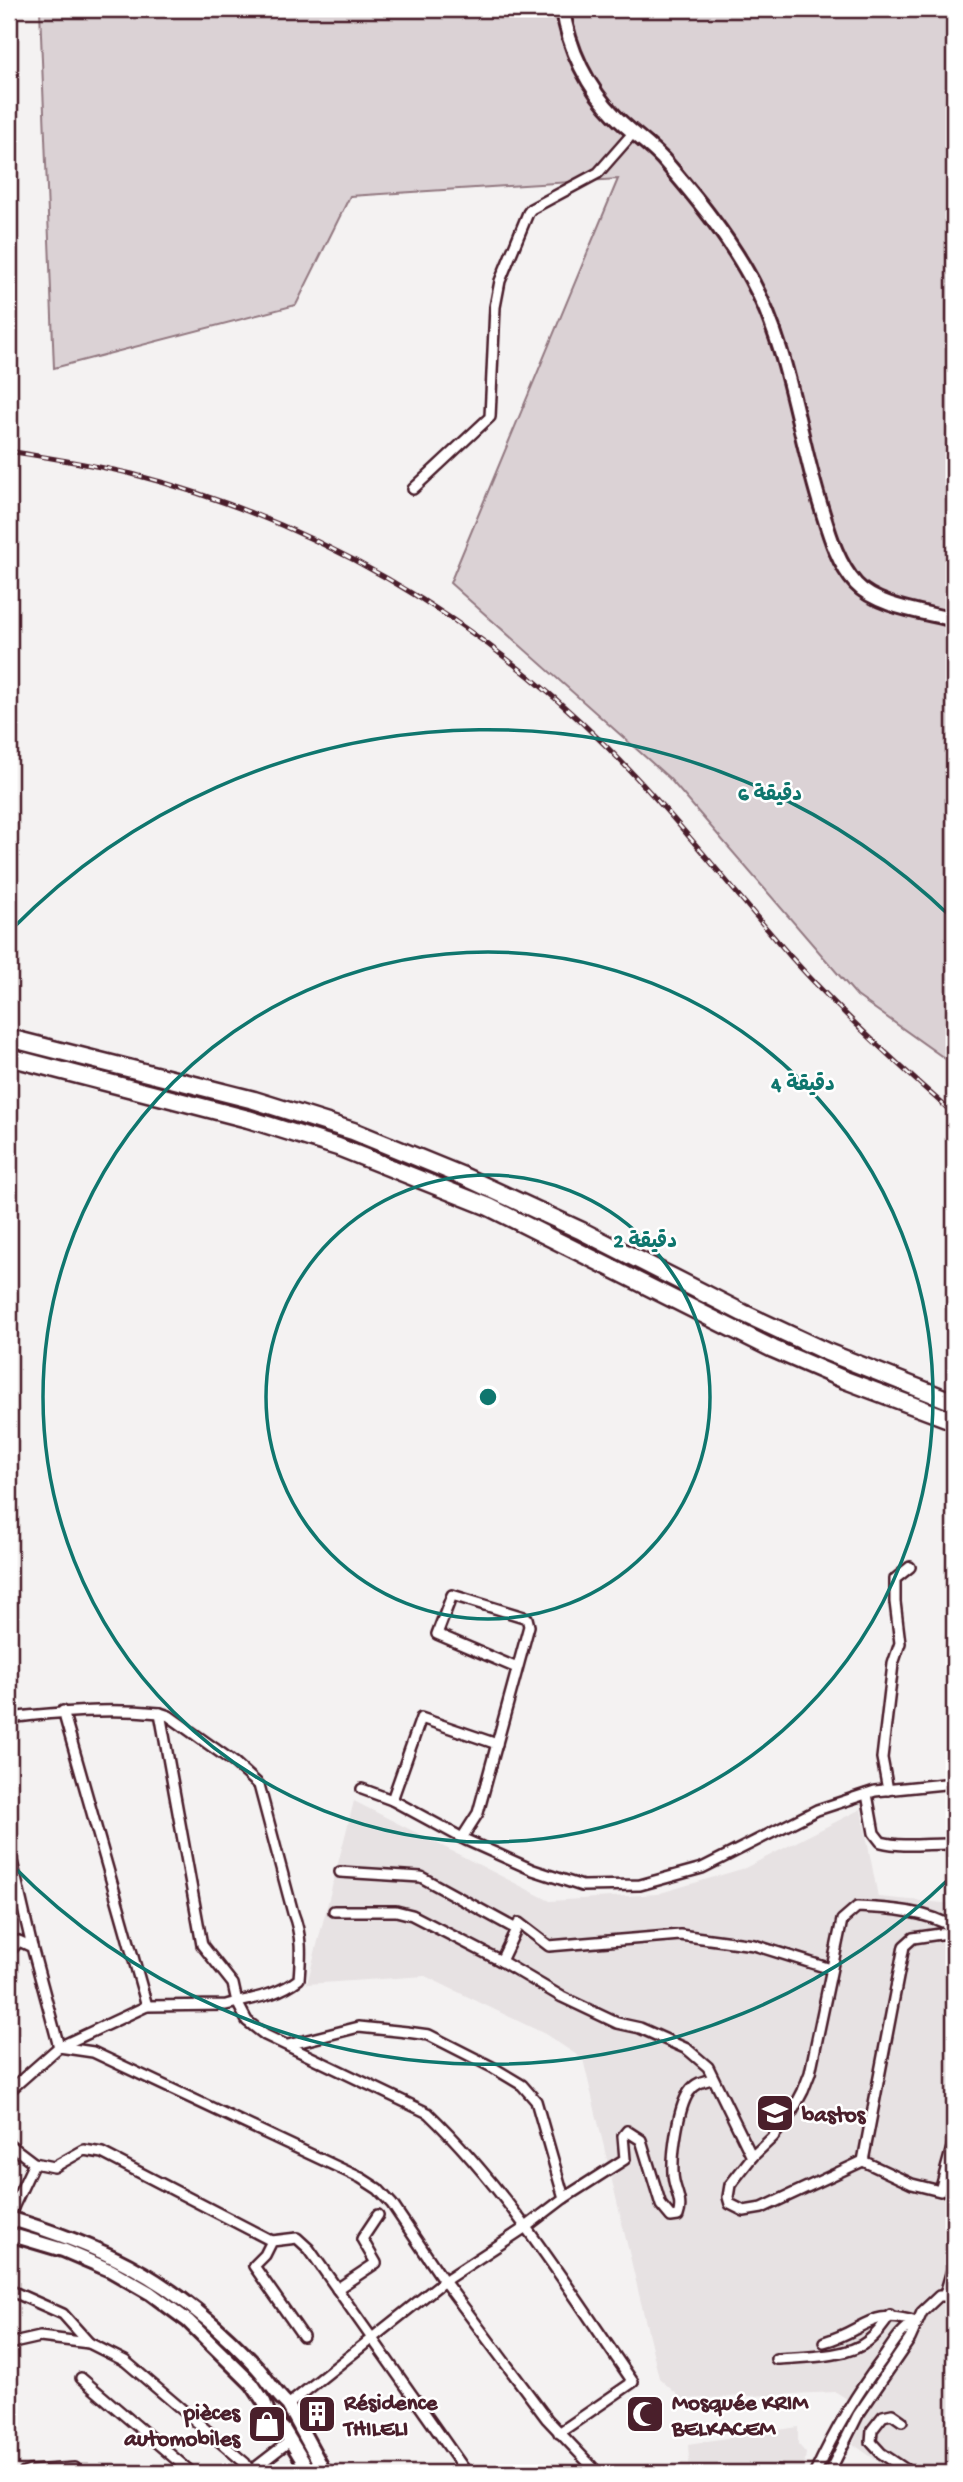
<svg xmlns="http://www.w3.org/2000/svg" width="963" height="2482" font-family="'Gochi Hand','Playpen Sans Arabic',sans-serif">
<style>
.built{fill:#e7e2e3}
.green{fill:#dbd2d5;stroke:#927880;stroke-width:2}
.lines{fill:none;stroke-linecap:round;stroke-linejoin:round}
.street-casing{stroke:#4a1f2b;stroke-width:14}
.secondary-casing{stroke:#4a1f2b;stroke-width:18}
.highway-casing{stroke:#4a1f2b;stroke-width:21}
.street{stroke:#fff;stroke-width:9}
.secondary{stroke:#fff;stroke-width:12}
.highway{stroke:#fff;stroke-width:16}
.rail-casing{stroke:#4a1f2b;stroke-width:5}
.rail{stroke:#fff;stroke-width:2.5;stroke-dasharray:8;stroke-linecap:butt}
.ring{fill:none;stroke:#0f766e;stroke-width:3.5}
.labels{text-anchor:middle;stroke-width:5;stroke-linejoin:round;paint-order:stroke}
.poi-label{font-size:23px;font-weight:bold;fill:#4a1f2b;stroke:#fff;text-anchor:start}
.centre{fill:#0f766e;stroke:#fff;stroke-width:3.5}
.ring-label{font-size:21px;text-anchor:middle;font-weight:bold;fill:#0f766e;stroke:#fff;stroke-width:5;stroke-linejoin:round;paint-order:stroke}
</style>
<rect width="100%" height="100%" fill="#f4f2f2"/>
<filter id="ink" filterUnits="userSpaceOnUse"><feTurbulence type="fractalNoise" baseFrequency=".0143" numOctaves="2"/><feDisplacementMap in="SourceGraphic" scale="14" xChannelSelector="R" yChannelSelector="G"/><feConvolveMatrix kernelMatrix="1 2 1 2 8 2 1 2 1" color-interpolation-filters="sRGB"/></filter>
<g filter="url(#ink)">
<!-- built -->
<g class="built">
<polygon points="354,1801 550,1901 657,1894 745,1868 861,1809 878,1897 954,1904 954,2473 894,2473 853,2444 866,2411 836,2392 682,2399 659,2378 583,2059 545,2034 425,1976 307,1984"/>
<polygon points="798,2427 798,2444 806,2453 803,2473 690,2473 688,2444"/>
</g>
<!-- green -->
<polygon class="green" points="40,9 954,9 954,1065 857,996 669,778 450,583 618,179 350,196 296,305 54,368"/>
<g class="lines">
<defs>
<g id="street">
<polyline points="413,489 490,417 495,307 500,281 528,213 531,209 598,173 634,132"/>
<polyline points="63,1711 147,2006"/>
<path d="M9,1718C59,1712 109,1708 160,1713"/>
<polyline points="362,1789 392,1800 466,1840 533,1870 582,1886 640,1885 702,1868 817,1810 875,1791 954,1783"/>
<polyline points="888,1790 882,1758 893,1664 900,1643 895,1602 895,1579 910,1567"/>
<path d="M867,1794L874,1833L881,1842C904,1848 930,1843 954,1844"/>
<polyline points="392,1800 421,1718 497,1744"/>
<polyline points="462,1838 478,1813 529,1626 527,1618 452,1595 437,1634 517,1668"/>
<polyline points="9,1848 32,1947"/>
<polyline points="340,1872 421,1877 516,1929"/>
<polyline points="334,1911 396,1911 412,1915 501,1961"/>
<path d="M954,1928C928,1911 888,1908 857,1907L842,1920L810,2073L803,2091L792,2112L773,2137L752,2157L730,2185L728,2197L730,2204L744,2211L762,2208L863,2161L912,2184L940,2191L954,2140"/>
<path d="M9,1952L19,1941L32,1947L59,2047L147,2006L226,2005C253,1998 277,1996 299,1979C301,1955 302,1936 293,1913L259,1785L235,1763L169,1716L160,1713L202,1945L233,1984L237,2002L247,2021L265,2035L428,2113C508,2190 570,2291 633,2382L559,2433"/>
<polyline points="288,2045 359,2027 407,2032 429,2035 492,2067 522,2085 536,2101 564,2198"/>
<polyline points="9,2091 59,2047 93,2052 361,2178 378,2189 392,2204 444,2281 547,2419 598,2473"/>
<polyline points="9,2144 34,2163 54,2167 84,2150 102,2153 272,2241"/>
<polyline points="752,2157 708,2067 687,2049 640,2028 617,2023 562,1997 501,1961 519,1923 549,1946 680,1935 754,1945 831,1969"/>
<polyline points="863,2161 904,1946 913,1938 954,1932"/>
<polyline points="9,2216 34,2163"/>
<polyline points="337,2289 376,2263 362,2239 378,2215"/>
<polyline points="9,2290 63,2314 89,2343"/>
<polyline points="945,2294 954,2263"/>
<polyline points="303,2336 254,2266 265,2255 272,2241 297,2238 309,2249 467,2473"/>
<path d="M824,2342C865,2331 870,2307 916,2322"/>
<polyline points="9,2344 40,2337 89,2343 125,2361 245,2463 251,2473"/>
<path d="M776,2359C803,2357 847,2358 868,2341C877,2334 884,2325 890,2315"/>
<polyline points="81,2378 192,2473"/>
<path d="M288,2405L444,2281L526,2227L564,2198L625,2159L623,2136L627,2131L641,2140L661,2205L671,2217L678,2216C684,2200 673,2189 673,2173C672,2153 678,2108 689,2092C695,2083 703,2081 713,2079"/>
<polyline points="902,2421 892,2414 883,2416 872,2430 871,2442 881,2453 911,2473"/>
<polyline points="251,2471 291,2440"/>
<polyline points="24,2473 30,2471 75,2468"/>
<path d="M815,2473C834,2432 856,2394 884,2357C893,2344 901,2329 916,2322"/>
<polyline points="829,2473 858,2415 910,2339 922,2312 939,2296 954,2296"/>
</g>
<g id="secondary">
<path d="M563,9C568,48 588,89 616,117C631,132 649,144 663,159C695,196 728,236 751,279C790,350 797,431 821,507C829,533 837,563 856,584C877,607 925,612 954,620"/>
<path d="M9,2218C101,2246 161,2274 231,2341C241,2351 252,2361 261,2372C270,2384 277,2395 288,2405L325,2473"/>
<polyline points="9,2234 63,2250 110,2270 150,2293 188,2321 252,2384 264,2402 270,2417 284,2430 310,2473"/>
</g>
<g id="highway">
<polyline points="9,1038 254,1100 353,1131 463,1176 582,1231 743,1313 827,1352 954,1402"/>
<polyline points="9,1057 248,1119 338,1147 489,1207 773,1349 845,1380 954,1421"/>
</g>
</defs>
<!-- street casing -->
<use href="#street" class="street-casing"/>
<!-- secondary casing -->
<use href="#secondary" class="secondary-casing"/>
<!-- highway casing -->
<use href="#highway" class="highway-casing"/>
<!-- street -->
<use href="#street" class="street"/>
<!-- secondary -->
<use href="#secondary" class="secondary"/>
<!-- highway -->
<use href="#highway" class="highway"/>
<defs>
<path id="rail" d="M9,451C50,458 91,464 132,474C311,520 476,616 607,747C672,812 730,887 791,957C841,1013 898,1065 954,1114"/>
</defs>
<!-- rail casing -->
<use href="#rail" class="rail-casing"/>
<!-- rail -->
<use href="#rail" class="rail"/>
</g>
</g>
<!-- distance rings -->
<g class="ring">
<circle cx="488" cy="1397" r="222"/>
<circle cx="488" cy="1397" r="445"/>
<path d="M951 1877A667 667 0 0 1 12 1865M12 929A667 667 0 0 1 951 917"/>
</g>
<!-- icons -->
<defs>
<symbol id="university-square" viewBox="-11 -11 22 22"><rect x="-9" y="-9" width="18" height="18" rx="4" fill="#4a1f2b" stroke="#fff"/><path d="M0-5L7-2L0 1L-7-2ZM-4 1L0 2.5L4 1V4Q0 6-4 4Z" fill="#fff"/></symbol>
<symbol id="building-square" viewBox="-11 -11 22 22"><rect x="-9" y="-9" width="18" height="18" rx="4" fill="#4a1f2b" stroke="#fff"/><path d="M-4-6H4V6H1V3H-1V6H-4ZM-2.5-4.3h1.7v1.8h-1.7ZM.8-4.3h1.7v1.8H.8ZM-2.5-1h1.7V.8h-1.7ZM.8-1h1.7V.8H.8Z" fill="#fff"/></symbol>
<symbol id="mosque-square" viewBox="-11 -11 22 22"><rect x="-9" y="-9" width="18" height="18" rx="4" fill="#4a1f2b" stroke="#fff"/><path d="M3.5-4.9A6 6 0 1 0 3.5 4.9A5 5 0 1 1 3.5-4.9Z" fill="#fff"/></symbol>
<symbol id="shop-square" viewBox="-11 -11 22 22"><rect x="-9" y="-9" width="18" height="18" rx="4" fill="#4a1f2b" stroke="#fff"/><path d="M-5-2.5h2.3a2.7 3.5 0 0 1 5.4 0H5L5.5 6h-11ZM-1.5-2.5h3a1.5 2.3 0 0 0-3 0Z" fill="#fff"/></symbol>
</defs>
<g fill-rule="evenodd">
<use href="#university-square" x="753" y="2091" width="44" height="44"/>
<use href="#building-square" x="295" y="2392" width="44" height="44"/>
<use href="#mosque-square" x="623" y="2392" width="44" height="44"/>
<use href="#shop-square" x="245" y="2402" width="44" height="44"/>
</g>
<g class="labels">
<!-- poi labels -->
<g class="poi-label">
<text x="802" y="2121">bastos</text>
<text x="344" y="2409">Résidence<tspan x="344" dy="26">THILELI</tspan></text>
<text x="672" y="2409">Mosquée KRIM<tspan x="672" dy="26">BELKACEM</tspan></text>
<text x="240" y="2419" text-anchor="end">pièces<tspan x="240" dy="26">automobiles</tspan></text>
</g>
</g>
<circle cx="488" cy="1397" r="10" class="centre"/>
<g class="ring-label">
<text x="770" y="800">6 دقيقة</text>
<text x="803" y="1090">4 دقيقة</text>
<text x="645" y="1247">2 دقيقة</text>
</g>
<!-- margin -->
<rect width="963" height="2482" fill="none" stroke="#fff" stroke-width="35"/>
<rect x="18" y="18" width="928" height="2447" fill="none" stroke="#4a1f2b" stroke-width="2.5" filter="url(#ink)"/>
</svg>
